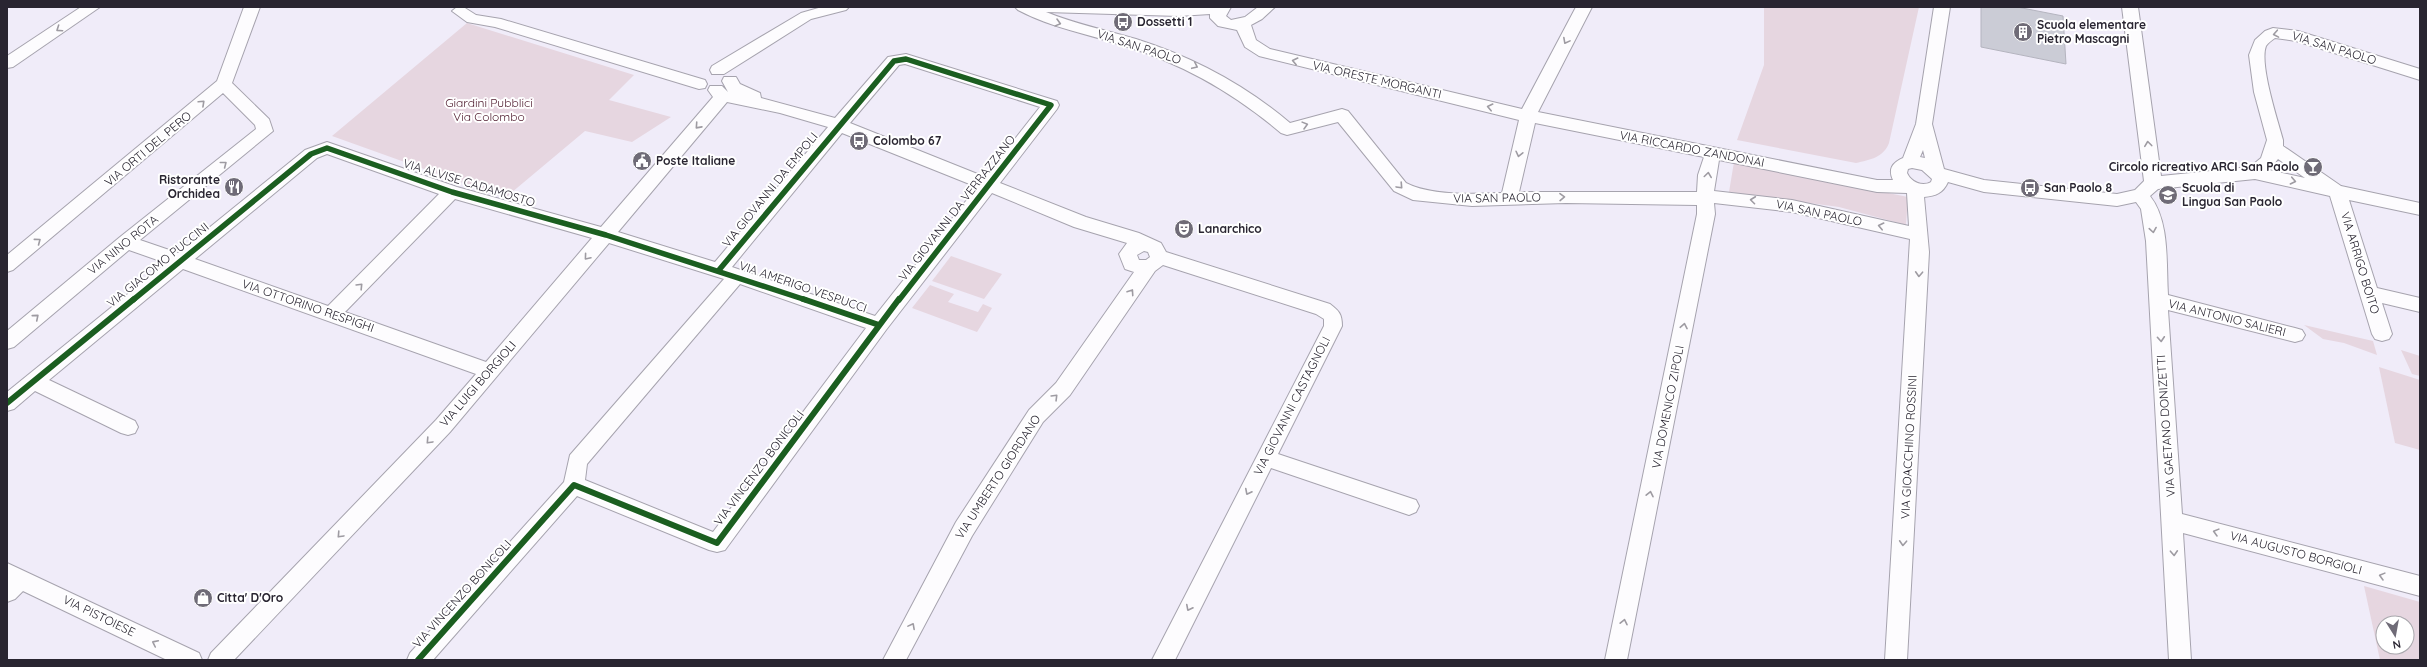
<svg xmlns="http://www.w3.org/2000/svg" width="2427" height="667" font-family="Quicksand,sans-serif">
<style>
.green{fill:#e6d6e0;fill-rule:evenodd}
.building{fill:#cbccd6;stroke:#b4b4bf}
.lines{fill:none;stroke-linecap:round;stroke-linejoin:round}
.minor-casing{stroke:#a6a3ae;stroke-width:2}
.minor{fill:#fdfcfe;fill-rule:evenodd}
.cycleway-far1-casing{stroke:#fff;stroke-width:8}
.cycleway-casing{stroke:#fff;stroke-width:9}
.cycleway-far1{stroke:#1b5e20;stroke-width:5.5}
.cycleway{stroke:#1b5e20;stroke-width:6}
.oneway{stroke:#9e9ba2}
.labels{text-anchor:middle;stroke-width:4;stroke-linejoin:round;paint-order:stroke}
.poi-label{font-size:12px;font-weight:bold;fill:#292531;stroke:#fff;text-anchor:start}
.street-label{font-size:12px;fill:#292531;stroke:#fff}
.park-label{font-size:12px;fill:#532133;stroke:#fff}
</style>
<rect width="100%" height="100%" fill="#f0ecf9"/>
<!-- green -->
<g class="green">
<path d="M1764,7H1919L1889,143C1884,157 1870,160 1856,163L1737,140L1764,65Z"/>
<polygon points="467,23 634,75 609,100 671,117 632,142 585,131 505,198 332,136"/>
<polygon points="1734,162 1908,197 1906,225 1839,207 1729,192"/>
<polygon points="951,256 1002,274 984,299 932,281"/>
<polygon points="930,285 954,294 948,302 978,312 983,304 992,308 977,332 912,308"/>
<polygon points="2304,325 2373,341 2377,355 2344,343 2323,339"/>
<polygon points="2401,350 2420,356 2420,376 2412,374"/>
<polygon points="2379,367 2420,380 2420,450 2395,443"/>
<path d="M2364,586L2420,602V660H2380ZM2383,623H2407V647H2383Z"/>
</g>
<!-- building -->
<polygon class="building" points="1981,7 2017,7 2063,16 2066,64 1981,47"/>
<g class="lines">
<defs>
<g id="minor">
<polygon points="81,7 100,7 13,67 7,68 7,56"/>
<path d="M244,7H260L232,83L269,119L273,131L140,240L178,253L305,150L327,142L457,187L601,227L713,97L708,90L710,86H722L728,92L722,81L724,77H736L740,84L760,93L761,98L835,118L888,57L906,54L1057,101L1059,105L1057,109L1000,183L1086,217L1139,233L1161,243L1166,252L1330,304C1339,311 1342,314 1342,326L1278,454L1416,500L1419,506L1416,512L1409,515L1271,468L1175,660H1152L1324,326V319L1316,314L1163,265L1155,271L1070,395L1043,422L972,536L906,660H883L956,522L1029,410L1056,383L1134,272L1125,269L1119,254L1127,243L1074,227L992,193L886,330L725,550L717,552L709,550L577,496L433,660H407L410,653L564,482L570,455L724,279L609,243L450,432L234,660H208L211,653L436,420L476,374L183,269L49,380L135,421L138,427L135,433L128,435L121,433L35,391L14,409L7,411V392L166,263L129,250L14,347L7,349V331L120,237L256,129L255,125L223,93L13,270L7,272V255L217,81ZM905,64L1040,107L985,177L850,123L899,65ZM727,102L780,113L828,127L715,262L618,232ZM842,133L977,187L875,316L732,267ZM327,154L439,194L328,306L195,259L317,158ZM455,199L592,238L486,362L345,312ZM1144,251L1148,252L1150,257L1146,260H1139L1137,255ZM740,284L866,328L713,532L585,480L587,464Z"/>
<polygon points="457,7 465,8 476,15 501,19 705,80 707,84 705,88 699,89 495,27 467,22 452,11"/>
<polygon points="822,7 849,7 846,10 811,19 724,74 712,74 710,70 712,66 801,13"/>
<path d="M1015,7H1231L1226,16L1231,20L1245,17L1258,7H1275L1262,19L1251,25L1256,40L1270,49L1522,109L1576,7H1592L1538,112L1877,180H1893C1888,169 1892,163 1903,158L1916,124L1934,7H1950L1932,124L1944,169L1984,180L2117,194L2135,190L2144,181L2122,7H2138L2161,176L2250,167L2261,158L2267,140L2254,92L2249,55L2255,40L2265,31L2273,28L2298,31L2420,69V80L2296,41L2275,38C2272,40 2268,43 2266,46C2259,64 2278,121 2283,140V146L2341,186L2420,203V215L2349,200L2377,288L2420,298V312L2382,303L2392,334L2389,339L2382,341L2375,339L2372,334L2330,196L2255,179L2158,189L2150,196C2170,221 2166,264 2168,295L2295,328L2302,330L2305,335L2302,340L2295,342L2168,310L2182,514L2420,576V596L2183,533L2191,660H2169L2146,241L2141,209L2136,202L2117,206L1984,192L1948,182C1943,193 1936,196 1924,197L1929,252L1907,660H1885L1910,239L1792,212L1714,203L1715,214L1627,660H1605L1697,214V205L1566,203L1472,206L1413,200L1394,191L1338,122L1287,135L1281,133C1234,93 1183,64 1125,46C1088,34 1052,28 1018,10ZM1046,12L1179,16L1210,14V18L1218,26L1237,30L1245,47L1259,56L1519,120L1502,193C1474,194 1431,196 1406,183L1348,111L1342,109L1290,123C1244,84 1193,57 1136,39C1106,30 1075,24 1046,12ZM1535,123L1704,157L1698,175L1697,192H1519ZM1923,150L1925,158L1920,157ZM2278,159L2305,178L2269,170ZM1719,160L1877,192L1907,193L1909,226L1792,200L1714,191ZM1912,168L1922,170L1932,179L1931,182C1922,187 1911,182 1907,173L1908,169Z"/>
<polygon points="7,563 199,653 202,660 167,660 23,591 15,599 7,602"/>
</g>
</defs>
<!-- minor casing -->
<use href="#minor" class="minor-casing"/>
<!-- minor -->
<use href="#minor" class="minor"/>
<defs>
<g id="cycleway-far1">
<polyline points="719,270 894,61 906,59 1051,105 899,300"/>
<polyline points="133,300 311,154 327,148 452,192 606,235 806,300"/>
</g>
<g id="cycleway">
<polyline points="803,299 879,325"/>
<polyline points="7,403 134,299"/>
<polyline points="418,660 574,485 717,543 899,299"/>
</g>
</defs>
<!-- cycleway-far1 casing -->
<use href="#cycleway-far1" class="cycleway-far1-casing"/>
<!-- cycleway casing -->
<use href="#cycleway" class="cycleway-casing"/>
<!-- cycleway-far1 -->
<use href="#cycleway-far1" class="cycleway-far1"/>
<!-- cycleway -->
<use href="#cycleway" class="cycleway"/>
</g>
<!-- one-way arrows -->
<defs><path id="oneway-chevron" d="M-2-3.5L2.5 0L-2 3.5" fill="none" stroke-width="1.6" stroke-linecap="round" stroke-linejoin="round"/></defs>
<g class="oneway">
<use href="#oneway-chevron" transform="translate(1058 23) rotate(15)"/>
<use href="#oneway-chevron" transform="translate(59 29) rotate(146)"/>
<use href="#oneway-chevron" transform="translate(2276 34) rotate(170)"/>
<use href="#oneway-chevron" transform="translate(1566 41) rotate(118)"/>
<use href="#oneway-chevron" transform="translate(1295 61) rotate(-167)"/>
<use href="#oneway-chevron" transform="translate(1195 66) rotate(25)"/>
<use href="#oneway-chevron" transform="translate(202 103) rotate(-43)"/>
<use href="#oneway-chevron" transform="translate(1490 107) rotate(-167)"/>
<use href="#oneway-chevron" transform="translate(1305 125) rotate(-15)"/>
<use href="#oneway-chevron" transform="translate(698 126) rotate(132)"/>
<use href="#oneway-chevron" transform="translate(2148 144) rotate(-97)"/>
<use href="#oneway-chevron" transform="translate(1519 154) rotate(103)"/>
<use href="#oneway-chevron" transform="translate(224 164) rotate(-38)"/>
<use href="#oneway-chevron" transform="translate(1708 175) rotate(-82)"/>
<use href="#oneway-chevron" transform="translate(2293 181) rotate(12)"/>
<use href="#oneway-chevron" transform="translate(1400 186) rotate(47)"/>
<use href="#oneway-chevron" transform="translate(1562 197) rotate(-1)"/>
<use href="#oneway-chevron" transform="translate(1753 200) rotate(-173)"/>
<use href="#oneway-chevron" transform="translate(1881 226) rotate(-167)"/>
<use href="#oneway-chevron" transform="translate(2153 230) rotate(81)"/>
<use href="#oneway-chevron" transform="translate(38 241) rotate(-37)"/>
<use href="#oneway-chevron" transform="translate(587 257) rotate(130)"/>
<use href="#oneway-chevron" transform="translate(1919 274) rotate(93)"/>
<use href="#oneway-chevron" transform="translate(360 286) rotate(-46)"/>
<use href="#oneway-chevron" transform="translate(1131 292) rotate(-56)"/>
<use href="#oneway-chevron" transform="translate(36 317) rotate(-40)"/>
<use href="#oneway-chevron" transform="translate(1684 326) rotate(-79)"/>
<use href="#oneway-chevron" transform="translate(2161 339) rotate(86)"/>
<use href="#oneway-chevron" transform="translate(1055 397) rotate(-45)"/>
<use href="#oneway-chevron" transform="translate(429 441) rotate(133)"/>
<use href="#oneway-chevron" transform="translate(1248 492) rotate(117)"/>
<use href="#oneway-chevron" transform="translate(1650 494) rotate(-78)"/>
<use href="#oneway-chevron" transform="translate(2216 532) rotate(-165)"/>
<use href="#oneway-chevron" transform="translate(340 535) rotate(133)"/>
<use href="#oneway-chevron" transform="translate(1903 543) rotate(93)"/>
<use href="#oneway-chevron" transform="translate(2174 553) rotate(87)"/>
<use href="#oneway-chevron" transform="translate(2382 576) rotate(-165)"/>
<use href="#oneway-chevron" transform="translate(1189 608) rotate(117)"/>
<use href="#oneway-chevron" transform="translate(1624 622) rotate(-78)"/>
<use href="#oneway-chevron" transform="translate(912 626) rotate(-62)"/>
<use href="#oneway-chevron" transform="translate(155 643) rotate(-154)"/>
</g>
<!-- icons -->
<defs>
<symbol id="bus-disc" viewBox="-11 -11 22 22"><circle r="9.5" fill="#6f6b77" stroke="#fff"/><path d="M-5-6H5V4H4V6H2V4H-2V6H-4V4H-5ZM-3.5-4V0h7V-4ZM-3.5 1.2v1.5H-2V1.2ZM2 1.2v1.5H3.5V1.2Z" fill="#fff"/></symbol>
<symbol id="building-disc" viewBox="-11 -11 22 22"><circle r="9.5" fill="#6f6b77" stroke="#fff"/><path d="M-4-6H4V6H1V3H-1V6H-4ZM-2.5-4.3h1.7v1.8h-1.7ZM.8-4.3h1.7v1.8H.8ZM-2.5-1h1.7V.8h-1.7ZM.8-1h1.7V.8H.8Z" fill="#fff"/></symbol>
<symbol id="civic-disc" viewBox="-11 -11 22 22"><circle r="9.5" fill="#6f6b77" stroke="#fff"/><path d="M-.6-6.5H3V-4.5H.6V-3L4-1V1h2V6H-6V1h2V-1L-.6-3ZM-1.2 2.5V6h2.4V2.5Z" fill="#fff"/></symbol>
<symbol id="bar-disc" viewBox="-11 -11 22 22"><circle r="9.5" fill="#6f6b77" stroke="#fff"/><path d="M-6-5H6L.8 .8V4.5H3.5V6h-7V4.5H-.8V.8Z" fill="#fff"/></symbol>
<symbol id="restaurant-disc" viewBox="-11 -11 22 22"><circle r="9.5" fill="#6f6b77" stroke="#fff"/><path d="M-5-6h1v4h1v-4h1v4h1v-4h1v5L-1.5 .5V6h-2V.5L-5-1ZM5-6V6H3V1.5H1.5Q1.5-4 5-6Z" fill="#fff"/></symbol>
<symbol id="school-disc" viewBox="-11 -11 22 22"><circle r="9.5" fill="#6f6b77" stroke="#fff"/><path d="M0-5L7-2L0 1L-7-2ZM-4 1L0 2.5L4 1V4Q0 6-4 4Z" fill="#fff"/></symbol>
<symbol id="theatre-disc" viewBox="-11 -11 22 22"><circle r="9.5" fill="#6f6b77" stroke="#fff"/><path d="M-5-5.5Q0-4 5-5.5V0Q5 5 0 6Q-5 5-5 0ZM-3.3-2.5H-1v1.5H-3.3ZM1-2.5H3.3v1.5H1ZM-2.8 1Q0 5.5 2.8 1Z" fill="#fff"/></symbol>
<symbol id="shop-disc" viewBox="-11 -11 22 22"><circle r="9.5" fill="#6f6b77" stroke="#fff"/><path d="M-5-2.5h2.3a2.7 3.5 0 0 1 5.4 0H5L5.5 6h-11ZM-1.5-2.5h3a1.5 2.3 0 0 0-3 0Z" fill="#fff"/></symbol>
</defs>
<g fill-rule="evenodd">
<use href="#bus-disc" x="1112" y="11" width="22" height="22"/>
<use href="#building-disc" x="2012" y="21" width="22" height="22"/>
<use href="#bus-disc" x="848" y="130" width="22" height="22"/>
<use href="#civic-disc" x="631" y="150" width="22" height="22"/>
<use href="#bar-disc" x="2302" y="156" width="22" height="22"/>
<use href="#restaurant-disc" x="223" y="176" width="22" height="22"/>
<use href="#bus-disc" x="2019" y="177" width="22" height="22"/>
<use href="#school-disc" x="2157" y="184" width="22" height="22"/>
<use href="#theatre-disc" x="1173" y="218" width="22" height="22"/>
<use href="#shop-disc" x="192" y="587" width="22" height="22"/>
</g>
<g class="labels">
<!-- poi labels -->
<g class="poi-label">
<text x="1137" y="26">Dossetti 1</text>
<text x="2037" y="29">Scuola elementare<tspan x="2037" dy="14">Pietro Mascagni</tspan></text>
<text x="873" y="145">Colombo 67</text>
<text x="656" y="165">Poste Italiane</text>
<text x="2299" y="171" text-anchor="end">Circolo ricreativo ARCI San Paolo</text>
<text x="220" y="184" text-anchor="end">Ristorante<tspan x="220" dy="14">Orchidea</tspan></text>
<text x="2044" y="192">San Paolo 8</text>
<text x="2182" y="192">Scuola di<tspan x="2182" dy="14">Lingua San Paolo</tspan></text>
<text x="1198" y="233">Lanarchico</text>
<text x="217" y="602">Citta' D'Oro</text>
</g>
<!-- street labels -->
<g class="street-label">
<text transform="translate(1139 47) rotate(18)" y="4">VIA SAN PAOLO</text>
<text transform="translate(2334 48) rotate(17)" y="4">VIA SAN PAOLO</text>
<text transform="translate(1377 80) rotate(13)" y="4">VIA ORESTE MORGANTI</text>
<text transform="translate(148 149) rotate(-40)" y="4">VIA ORTI DEL PERO</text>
<text transform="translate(1692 149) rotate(11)" y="4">VIA RICCARDO ZANDONAI</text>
<text transform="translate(469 183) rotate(17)" y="4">VIA ALVISE CADAMOSTO</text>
<text transform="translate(770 190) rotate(-51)" y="4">VIA GIOVANNI DA EMPOLI</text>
<text transform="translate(1497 198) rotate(-1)" y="4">VIA SAN PAOLO</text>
<text transform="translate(957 208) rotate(-52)" y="4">VIA GIOVANNI DA VERRAZZANO</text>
<text transform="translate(1819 213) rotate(12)" y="4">VIA SAN PAOLO</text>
<text transform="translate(123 245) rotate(-39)" y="4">VIA NINO ROTA</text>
<text transform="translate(2360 263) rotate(73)" y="4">VIA ARRIGO BOITO</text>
<text transform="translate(158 265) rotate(-39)" y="4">VIA GIACOMO PUCCINI</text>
<text transform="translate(803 287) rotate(19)" y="4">VIA AMERIGO VESPUCCI</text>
<text transform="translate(308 306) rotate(19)" y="4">VIA OTTORINO RESPIGHI</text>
<text transform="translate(2227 318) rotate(14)" y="4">VIA ANTONIO SALIERI</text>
<text transform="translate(478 384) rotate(-49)" y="4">VIA LUIGI BORGIOLI</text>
<text transform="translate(1292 406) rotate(-63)" y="4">VIA GIOVANNI CASTAGNOLI</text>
<text transform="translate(1668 407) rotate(-79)" y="4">VIA DOMENICO ZIPOLI</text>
<text transform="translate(2166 426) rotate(-94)" y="4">VIA GAETANO DONIZETTI</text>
<text transform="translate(1909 447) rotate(-87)" y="4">VIA GIOACCHINO ROSSINI</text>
<text transform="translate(759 468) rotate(-53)" y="4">VIA VINCENZO BONICOLI</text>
<text transform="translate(998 477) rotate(-57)" y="4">VIA UMBERTO GIORDANO</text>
<text transform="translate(2296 553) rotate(15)" y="4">VIA AUGUSTO BORGIOLI</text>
<text transform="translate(462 594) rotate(-48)" y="4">VIA VINCENZO BONICOLI</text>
<text transform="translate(99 616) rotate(26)" y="4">VIA PISTOIESE</text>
</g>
<!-- park labels -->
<g class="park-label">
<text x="489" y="107">Giardini Pubblici<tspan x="489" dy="14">Via Colombo</tspan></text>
</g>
</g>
<!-- border -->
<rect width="2427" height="667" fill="none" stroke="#292531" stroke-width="16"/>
<!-- north arrow -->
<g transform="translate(2395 635) rotate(169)"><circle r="19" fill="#ffffff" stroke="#a9a8ad"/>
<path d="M0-3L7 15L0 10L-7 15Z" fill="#6f6b77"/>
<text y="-6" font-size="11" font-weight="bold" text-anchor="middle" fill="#292531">N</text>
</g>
</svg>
